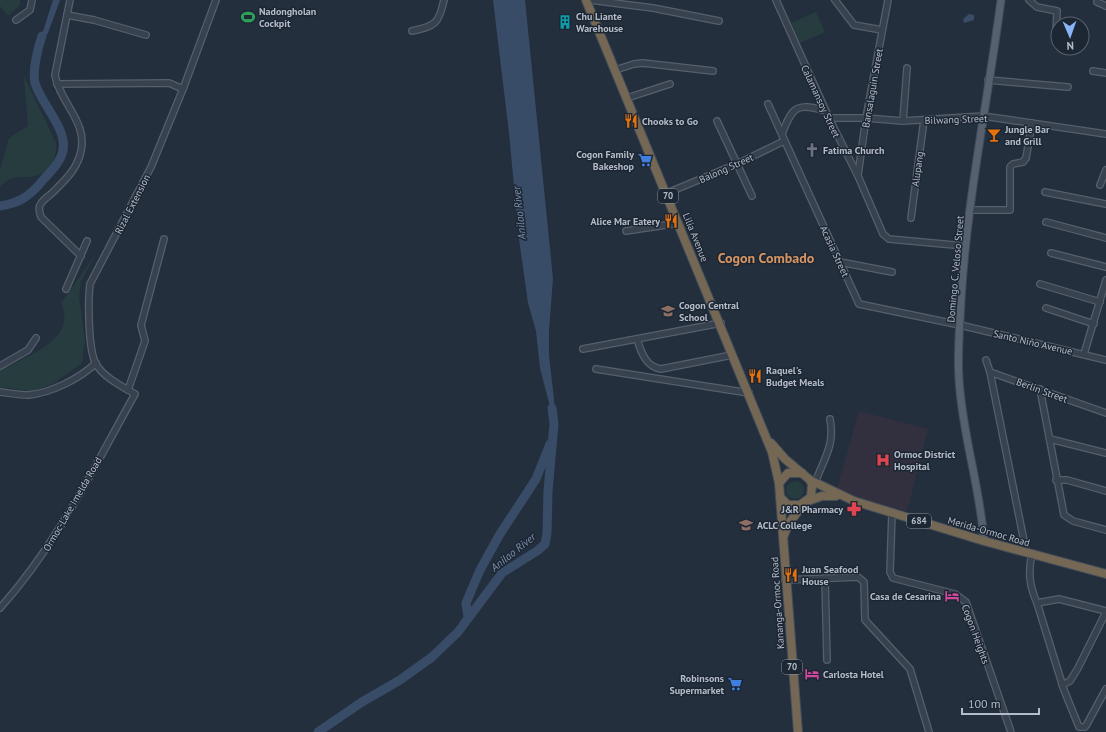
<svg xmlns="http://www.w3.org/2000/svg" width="1106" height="732" font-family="'PT Sans',sans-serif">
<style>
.medical{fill:#32303f}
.green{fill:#263c3f}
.water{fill:#394c67}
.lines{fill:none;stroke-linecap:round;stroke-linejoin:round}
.river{stroke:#394c67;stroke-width:9}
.minor-casing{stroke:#565f6c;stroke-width:8}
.major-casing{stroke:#414a57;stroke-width:9}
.highway-casing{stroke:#434c59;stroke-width:10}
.minor{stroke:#38414e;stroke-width:5.5}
.major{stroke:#56606e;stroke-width:7}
.highway{stroke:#746855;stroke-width:8}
.labels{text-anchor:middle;stroke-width:3;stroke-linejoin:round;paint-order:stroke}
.shield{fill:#1d2633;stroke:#878f9c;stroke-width:1}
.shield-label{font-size:9px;font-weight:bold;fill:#b4bcc9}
.poi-label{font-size:10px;font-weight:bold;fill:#b4bcc9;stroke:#1d2633;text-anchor:start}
.street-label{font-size:10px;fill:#b4bcc9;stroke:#1d2633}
.water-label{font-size:11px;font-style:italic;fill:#7c92b1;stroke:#1d2633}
.district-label{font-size:14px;font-weight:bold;fill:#d59563;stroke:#1d2633}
</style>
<rect width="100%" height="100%" fill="#242f3e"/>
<!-- medical -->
<polygon class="medical" points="859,411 928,429 907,511 836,492"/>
<!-- green -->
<g class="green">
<polygon points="0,0 20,0 20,5 8,16 0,6"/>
<polygon points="816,12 825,32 800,43 791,23"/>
<path d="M24,76L56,143C57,157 51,173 35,176C27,178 17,176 10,179C7,180 3,184 0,186V170L9,138L28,126Z"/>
<path d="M96,254L81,281L79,297L85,341L82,363L53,384L32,391L0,387V369C9,367 17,362 25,358C47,347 74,331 61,303Z"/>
<circle cx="795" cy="490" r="9"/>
</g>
<!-- water -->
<g class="water">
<polygon points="53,0 60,0 48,33 38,47"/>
<polygon points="493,0 525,0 553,279 549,330 549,356 554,399 554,422 540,368 536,331 528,303 519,239 509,133"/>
<polygon points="969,14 974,15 974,20 964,23 963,19"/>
</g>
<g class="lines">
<!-- river -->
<g class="river">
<path d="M0,206C20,203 30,196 43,180C50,172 61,162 63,150C67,128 41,104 35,83C32,72 38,47 42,36"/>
<polyline points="468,617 466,603 480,570 500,534 536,479 550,444"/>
<polyline points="318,732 362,702 400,680 432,657 458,632 502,573 537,551 545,544 547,533 548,491 554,424 552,408"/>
</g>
<defs>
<g id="minor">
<path d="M70,0L55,75C60,104 90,123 80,155C75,172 63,182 51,194C47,197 42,201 40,205C38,209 40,213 41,217L81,256"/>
<polyline points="590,0 653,8 719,21"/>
<polyline points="776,0 829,118 858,176 883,234 889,239 965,246"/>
<polyline points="835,0 854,25 882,30"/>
<polyline points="1029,0 1037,7 1057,11 1056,34"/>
<polyline points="1097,2 1106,6"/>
<polyline points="67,15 94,20 146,35"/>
<polyline points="16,20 30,10 32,0"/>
<path d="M412,31C435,26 439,24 444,0"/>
<polyline points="615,70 634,64 643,63 713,71"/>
<polyline points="1093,71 1106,73"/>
<polyline points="988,80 1068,87"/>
<polyline points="57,84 169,83 183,89"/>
<polyline points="627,98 670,84"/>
<polyline points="768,104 859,304 960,325 1106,360"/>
<polyline points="829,118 866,118 903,121 983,116 1106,134"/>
<polyline points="717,121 752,196"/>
<polyline points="903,121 907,68"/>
<path d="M782,134C792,107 797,102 825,111"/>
<polyline points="858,175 866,118 888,0"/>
<polyline points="1100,185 1106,170"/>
<polyline points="1045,192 1106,204"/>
<polyline points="667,193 737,164 784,141"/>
<polyline points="970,210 1010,210 1010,167 1013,164 1023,162 1026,158 1032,123"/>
<polyline points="911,218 924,120"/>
<polyline points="1046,222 1106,238"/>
<polyline points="626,231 679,223"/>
<polyline points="1051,253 1106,267"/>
<polyline points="840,262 892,272"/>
<polyline points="1040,284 1100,302"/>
<polyline points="66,289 87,241"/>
<polyline points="1046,308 1094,324"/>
<path d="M637,339C641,352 646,367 661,369L732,355"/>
<polyline points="583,349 721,323"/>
<polyline points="1084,354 1106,280"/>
<polyline points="986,360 990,372 1106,413"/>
<polyline points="0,366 28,350 36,338"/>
<polyline points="596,369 749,393"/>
<polyline points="990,372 1026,551"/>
<polyline points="1040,389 1064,515 1073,521 1106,530"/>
<polyline points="128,390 145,341 141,325 164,239"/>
<path d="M0,392C9,393 19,395 28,395C51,393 79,379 96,363"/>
<polyline points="1050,439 1106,453"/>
<polyline points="1056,480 1067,480 1106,491"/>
<path d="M815,483C824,458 835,446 830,419"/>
<polyline points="892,513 890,572 893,578 955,594 966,602 1011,732"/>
<path d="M1032,553C1028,572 1029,585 1037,603L1064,690L1079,727H1085L1087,724L1106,689"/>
<polyline points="825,578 827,660"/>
<polyline points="785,580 858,577 864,582 865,620 910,669 929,732"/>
<polyline points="1037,603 1059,599 1106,611"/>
<path d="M0,608C57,545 94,467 135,394C123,387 103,377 96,364C88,350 88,301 90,284L151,167L183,89L216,0"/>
<polyline points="1062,685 1070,681 1078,668 1106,612"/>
</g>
<path id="major" d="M984,541C980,486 962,434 959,379C957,353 960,326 961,300C967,199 988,100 1001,0"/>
<g id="highway">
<polyline points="586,0 772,452 779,483 798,732"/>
<polyline points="771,443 785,459 810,480 812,484 811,497 800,505 788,505 780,497"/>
<polyline points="810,480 854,501 984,541 1106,574"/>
<polyline points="779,483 788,473 802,473"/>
<polyline points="808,501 822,496 836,496"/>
<polyline points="784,535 789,523 803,505"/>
</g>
</defs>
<!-- minor casing -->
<use href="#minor" class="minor-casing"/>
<!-- major casing -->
<use href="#major" class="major-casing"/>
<!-- highway casing -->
<use href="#highway" class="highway-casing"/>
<!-- minor -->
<use href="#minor" class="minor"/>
<!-- major -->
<use href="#major" class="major"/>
<!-- highway -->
<use href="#highway" class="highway"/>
</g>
<!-- icons -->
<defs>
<symbol id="stadium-bare" viewBox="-9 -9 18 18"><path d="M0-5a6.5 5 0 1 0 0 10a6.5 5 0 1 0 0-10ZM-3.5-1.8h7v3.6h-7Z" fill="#2e9e5b" stroke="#1d2633" stroke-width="2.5" paint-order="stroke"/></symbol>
<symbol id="building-bare" viewBox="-9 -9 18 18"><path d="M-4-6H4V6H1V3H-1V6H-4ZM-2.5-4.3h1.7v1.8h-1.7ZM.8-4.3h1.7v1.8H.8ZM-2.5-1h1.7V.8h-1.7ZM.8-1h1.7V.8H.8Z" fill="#0f9aa8" stroke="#1d2633" stroke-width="2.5" paint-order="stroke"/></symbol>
<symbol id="restaurant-bare" viewBox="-9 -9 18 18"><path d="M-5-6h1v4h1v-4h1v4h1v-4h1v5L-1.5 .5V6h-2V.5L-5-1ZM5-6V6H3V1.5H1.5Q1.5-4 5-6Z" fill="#e8710a" stroke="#1d2633" stroke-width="2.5" paint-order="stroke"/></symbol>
<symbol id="bar-bare" viewBox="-9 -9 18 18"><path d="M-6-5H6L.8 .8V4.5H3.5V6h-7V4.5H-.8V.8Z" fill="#e8710a" stroke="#1d2633" stroke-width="2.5" paint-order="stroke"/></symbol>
<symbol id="church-bare" viewBox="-9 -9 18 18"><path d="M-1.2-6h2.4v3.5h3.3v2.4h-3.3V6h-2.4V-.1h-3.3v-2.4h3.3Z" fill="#6b7280" stroke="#1d2633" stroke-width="2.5" paint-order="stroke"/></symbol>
<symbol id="supermarket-bare" viewBox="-9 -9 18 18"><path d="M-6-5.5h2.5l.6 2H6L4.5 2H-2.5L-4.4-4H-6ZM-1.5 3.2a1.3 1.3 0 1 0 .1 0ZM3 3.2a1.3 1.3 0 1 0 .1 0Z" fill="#3f7fe0" stroke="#1d2633" stroke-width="2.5" paint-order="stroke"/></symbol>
<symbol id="school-bare" viewBox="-9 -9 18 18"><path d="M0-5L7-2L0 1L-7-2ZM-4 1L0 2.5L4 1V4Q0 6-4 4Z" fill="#8d6e63" stroke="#1d2633" stroke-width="2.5" paint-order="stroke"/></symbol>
<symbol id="hospital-bare" viewBox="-9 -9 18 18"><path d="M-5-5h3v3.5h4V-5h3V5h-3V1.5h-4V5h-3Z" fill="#e0444e" stroke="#1d2633" stroke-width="2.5" paint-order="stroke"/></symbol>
<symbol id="pharmacy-bare" viewBox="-9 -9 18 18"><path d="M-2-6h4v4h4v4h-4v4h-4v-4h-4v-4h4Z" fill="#e0444e" stroke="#1d2633" stroke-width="2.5" paint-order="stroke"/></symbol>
<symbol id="hotel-bare" viewBox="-9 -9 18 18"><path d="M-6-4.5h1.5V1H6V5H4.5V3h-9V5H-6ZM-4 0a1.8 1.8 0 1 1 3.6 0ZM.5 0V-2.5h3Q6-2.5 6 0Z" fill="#d1479c" stroke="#1d2633" stroke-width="2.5" paint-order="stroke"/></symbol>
</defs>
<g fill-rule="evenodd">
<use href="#stadium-bare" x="238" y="7" width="20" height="20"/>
<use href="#building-bare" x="555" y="12" width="20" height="20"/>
<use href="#restaurant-bare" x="621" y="111" width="20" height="20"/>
<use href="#bar-bare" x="984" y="125" width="20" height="20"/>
<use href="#church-bare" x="802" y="140" width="20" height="20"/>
<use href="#supermarket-bare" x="635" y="150" width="20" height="20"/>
<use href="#restaurant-bare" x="661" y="211" width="20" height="20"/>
<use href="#school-bare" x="658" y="301" width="20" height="20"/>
<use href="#restaurant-bare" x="745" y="366" width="20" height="20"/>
<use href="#hospital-bare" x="873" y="450" width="20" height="20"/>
<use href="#pharmacy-bare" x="844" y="499" width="20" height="20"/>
<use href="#school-bare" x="736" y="515" width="20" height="20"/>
<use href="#restaurant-bare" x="781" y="565" width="20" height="20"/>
<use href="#hotel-bare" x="942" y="586" width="20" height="20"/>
<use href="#hotel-bare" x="802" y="664" width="20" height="20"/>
<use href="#supermarket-bare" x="725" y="674" width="20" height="20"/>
</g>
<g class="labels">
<!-- shield labels -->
<g class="shield">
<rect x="658" y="189" width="20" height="14" rx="3"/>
<rect x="907" y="514" width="24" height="14" rx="3"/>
<rect x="782" y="660" width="20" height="14" rx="3"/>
</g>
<g class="shield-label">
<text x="668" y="199">70</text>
<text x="919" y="524">684</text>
<text x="792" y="670">70</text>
</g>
<!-- poi labels -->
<g class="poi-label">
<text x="259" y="15">Nadongholan<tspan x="259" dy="12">Cockpit</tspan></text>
<text x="576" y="20">Chu Liante<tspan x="576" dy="12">Warehouse</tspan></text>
<text x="642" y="125">Chooks to Go</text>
<text x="1005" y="133">Jungle Bar<tspan x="1005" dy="12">and Grill</tspan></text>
<text x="823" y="154">Fatima Church</text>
<text x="634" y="158" text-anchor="end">Cogon Family<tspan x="634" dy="12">Bakeshop</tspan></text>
<text x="660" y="225" text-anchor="end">Alice Mar Eatery</text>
<text x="679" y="309">Cogon Central<tspan x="679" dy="12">School</tspan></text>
<text x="766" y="374">Raquel's<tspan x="766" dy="12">Budget Meals</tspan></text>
<text x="894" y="458">Ormoc District<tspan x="894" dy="12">Hospital</tspan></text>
<text x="843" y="513" text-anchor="end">J&amp;R Pharmacy</text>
<text x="757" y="529">ACLC College</text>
<text x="802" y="573">Juan Seafood<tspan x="802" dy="12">House</tspan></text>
<text x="941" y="600" text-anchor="end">Casa de Cesarina</text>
<text x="823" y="678">Carlosta Hotel</text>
<text x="724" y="682" text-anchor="end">Robinsons<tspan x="724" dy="12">Supermarket</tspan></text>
</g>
<!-- street labels -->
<g class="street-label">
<text transform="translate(872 88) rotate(-80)" y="4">Bansalaguin Street</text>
<text transform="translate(821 101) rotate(65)" y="4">Calamansoy Street</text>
<text transform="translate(956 119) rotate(-2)" y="4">Bilwang Street</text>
<text transform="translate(726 168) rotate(-24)" y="4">Balong Street</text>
<text transform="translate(917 169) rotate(-82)" y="4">Alupang</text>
<text transform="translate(132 204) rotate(-63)" y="4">Rizal Extension</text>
<text transform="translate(696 237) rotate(68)" y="4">Lilia Avenue</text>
<text transform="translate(835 251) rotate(65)" y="4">Acasia Street</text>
<text transform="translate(955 269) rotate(-85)" y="4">Domingo C. Veloso Street</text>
<text transform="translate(1033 342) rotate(13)" y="4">Santo Niño Avenue</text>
<text transform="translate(1042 390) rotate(20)" y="4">Berlin Street</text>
<text transform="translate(72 504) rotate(-60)" y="4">Ormoc-Lake Imelda Road</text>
<text transform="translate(989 531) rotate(16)" y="4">Merida-Ormoc Road</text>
<text transform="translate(777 603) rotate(-94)" y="4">Kananga-Ormoc Road</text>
<text transform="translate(976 634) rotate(70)" y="4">Cogon Heights</text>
</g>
<!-- water labels -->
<g class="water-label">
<text transform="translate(519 213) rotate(-96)" y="4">Anilao River</text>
<text transform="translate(513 552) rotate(-39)" y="4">Anilao River</text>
</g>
<!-- district labels -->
<g class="district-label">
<text x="766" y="263">Cogon Combado</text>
</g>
</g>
<!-- north arrow -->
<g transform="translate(1070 36) rotate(178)"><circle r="19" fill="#1d2633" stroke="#59626f"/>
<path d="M0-3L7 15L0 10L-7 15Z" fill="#8ab4f8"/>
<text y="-6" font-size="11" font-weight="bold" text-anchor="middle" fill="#b4bcc9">N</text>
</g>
<!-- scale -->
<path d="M962 708v6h77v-6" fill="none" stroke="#b4bcc9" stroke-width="2"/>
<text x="968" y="708" font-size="12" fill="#b4bcc9" stroke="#1d2633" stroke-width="3" paint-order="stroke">100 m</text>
</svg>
